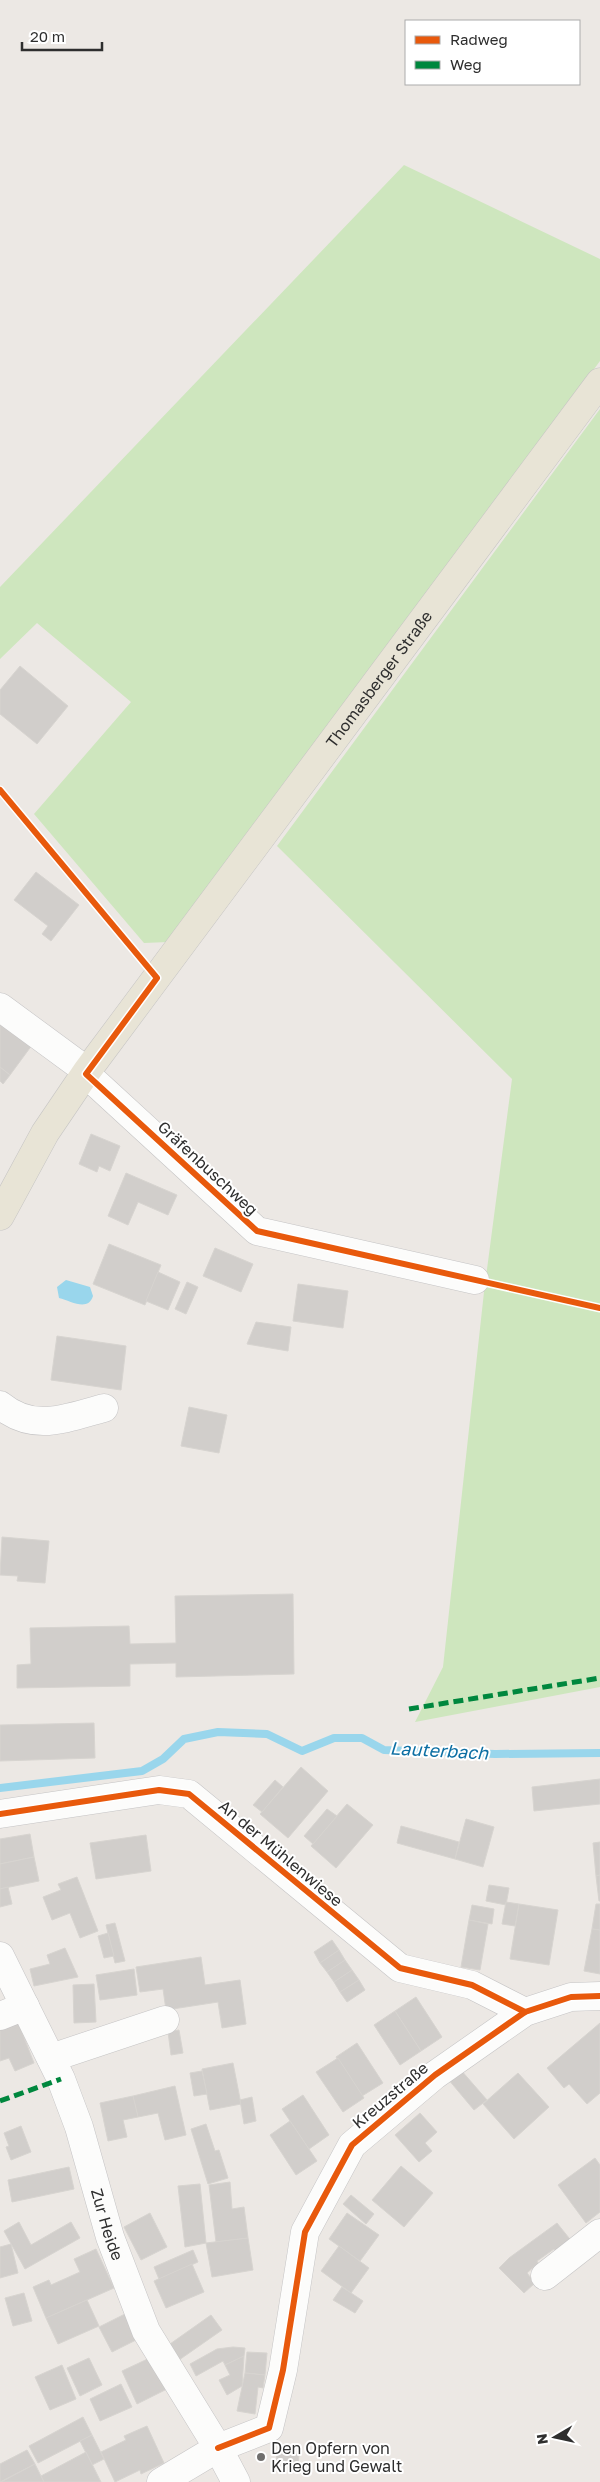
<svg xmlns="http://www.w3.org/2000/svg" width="600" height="2482" font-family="'Golos Text',sans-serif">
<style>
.green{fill:#cee6be}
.water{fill:#99d6ec}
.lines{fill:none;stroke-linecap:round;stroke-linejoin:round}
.stream{stroke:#99d6ec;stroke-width:8}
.building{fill:#d1cecb;stroke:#d7d4d0}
.minor-casing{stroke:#c5c4c5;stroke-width:29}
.major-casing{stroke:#c6c5c4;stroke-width:29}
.minor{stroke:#fcfcfb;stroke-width:28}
.major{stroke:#e8e4d6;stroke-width:28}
.quiet{stroke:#00873e;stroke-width:5;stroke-dasharray:10 5;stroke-linecap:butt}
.cycleway-casing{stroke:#fff;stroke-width:9}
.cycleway{stroke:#e8590c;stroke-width:6}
.poi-dot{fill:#706f6e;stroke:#fff;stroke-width:2}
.labels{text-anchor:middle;stroke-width:4;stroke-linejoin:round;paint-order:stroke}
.street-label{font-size:16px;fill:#2e2e2e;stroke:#fff}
.poi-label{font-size:16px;fill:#2e2e2e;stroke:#fff;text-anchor:start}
.water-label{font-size:18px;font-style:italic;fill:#0d6fa3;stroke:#fff}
</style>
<rect width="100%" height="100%" fill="#ece8e4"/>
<!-- green -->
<g class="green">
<polygon points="404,165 600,259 600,361 168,942 144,943 34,814 131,702 37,623 0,659 0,587"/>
<polygon points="600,409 600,1687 415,1722 443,1667 484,1292 512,1079 277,846"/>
</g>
<!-- water -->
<path class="water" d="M66,1280L90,1287L93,1296C88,1312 71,1301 59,1298L57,1287Z"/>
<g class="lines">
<!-- stream -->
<polyline class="stream" points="0,1788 142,1771 163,1759 184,1739 218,1732 267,1734 302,1751 334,1738 362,1738 384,1750 495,1754 600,1753"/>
</g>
<!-- building -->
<g class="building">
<polygon points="20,666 68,706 37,744 0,714 0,690"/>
<polygon points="36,872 79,905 51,941 42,934 48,926 14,900"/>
<polygon points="0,1015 35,1041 10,1075 0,1067"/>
<polygon points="0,1067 10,1075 3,1084 0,1081"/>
<polygon points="91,1134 120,1146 110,1171 99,1166 97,1172 79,1164"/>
<polygon points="126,1173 177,1195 168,1215 138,1202 128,1225 108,1216"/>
<polygon points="109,1244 161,1265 145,1305 93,1284"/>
<polygon points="215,1248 253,1264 241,1292 203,1276"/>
<polygon points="158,1272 180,1282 168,1310 146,1301"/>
<polygon points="187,1282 198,1287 186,1314 175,1309"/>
<polygon points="298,1284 348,1291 343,1328 293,1321"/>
<polygon points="256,1322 291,1327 288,1351 247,1344"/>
<polygon points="57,1336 126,1346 121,1390 51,1380"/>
<polygon points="189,1407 227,1415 219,1453 181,1446"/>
<polygon points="2,1537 49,1541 45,1583 17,1581 18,1576 0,1575"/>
<polygon points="293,1594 294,1674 176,1677 176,1663 130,1664 130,1686 17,1688 17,1665 31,1664 30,1628 129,1626 130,1644 176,1643 175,1596"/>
<polygon points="94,1723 95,1758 0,1761 0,1725"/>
<polygon points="301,1767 328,1791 288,1838 260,1814"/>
<polygon points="600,1779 600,1804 534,1811 532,1787"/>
<polygon points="275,1780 283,1787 262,1812 253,1805"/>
<polygon points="347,1804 373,1825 336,1868 311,1846"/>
<polygon points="327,1809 337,1816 313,1844 304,1836"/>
<polygon points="466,1819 494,1827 483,1867 455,1859"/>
<polygon points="401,1826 459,1842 455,1859 397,1843"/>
<polygon points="30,1834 34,1857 0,1864 0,1839"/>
<polygon points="146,1835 151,1871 96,1879 90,1843"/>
<polygon points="600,1842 600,1875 596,1876 593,1843"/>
<polygon points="34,1857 39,1881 0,1889 0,1864"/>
<polygon points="600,1875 600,1901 599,1901 596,1876"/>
<polygon points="77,1877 98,1931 80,1938 70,1913 52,1920 43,1897 61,1890 58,1884"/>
<polygon points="489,1885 509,1888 506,1905 486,1901"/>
<polygon points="8,1887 12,1904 0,1907 0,1889"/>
<polygon points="506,1902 519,1904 515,1926 502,1924"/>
<polygon points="519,1904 558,1910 549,1965 510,1959"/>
<polygon points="596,1904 600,1904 600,1930 592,1929"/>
<polygon points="472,1905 494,1909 492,1924 469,1920"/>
<polygon points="469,1920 488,1924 480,1970 461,1967"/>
<polygon points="115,1923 125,1961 115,1963 106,1925"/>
<polygon points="592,1929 600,1930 600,1974 584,1971"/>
<polygon points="108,1933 114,1956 104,1958 98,1936"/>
<polygon points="332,1940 339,1950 320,1963 314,1952"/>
<polygon points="65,1948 78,1977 34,1986 30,1969 50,1964 47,1955"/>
<polygon points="339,1950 345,1960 327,1972 320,1963"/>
<polygon points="201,1957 205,1985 240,1980 246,2024 222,2028 218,2002 166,2010 163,1989 140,1992 136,1967"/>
<polygon points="345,1960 352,1970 334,1982 327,1972"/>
<polygon points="134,1969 137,1995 100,2000 96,1975"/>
<polygon points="352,1970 359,1980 340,1992 334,1982"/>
<polygon points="359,1980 365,1990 347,2002 340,1992"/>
<polygon points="94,1984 96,2022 74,2023 73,1985"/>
<polygon points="416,1997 442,2037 421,2051 395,2011"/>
<polygon points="395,2011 421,2051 400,2065 374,2025"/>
<polygon points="18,2022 34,2063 15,2071 9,2058 0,2061 0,2030"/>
<polygon points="600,2023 600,2093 587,2104 569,2084 564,2088 547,2068"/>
<polygon points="179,2030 183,2053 171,2055 168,2032"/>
<polygon points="357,2043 383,2083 362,2096 336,2057"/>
<polygon points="338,2058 364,2098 343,2112 316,2072"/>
<polygon points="233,2063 241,2104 210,2110 202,2069"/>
<polygon points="460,2069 487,2100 474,2110 448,2079"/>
<polygon points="202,2071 207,2094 194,2096 190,2073"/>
<polygon points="518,2073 549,2107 514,2139 483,2104"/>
<polygon points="175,2086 186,2135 165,2140 158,2113 138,2117 133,2096"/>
<polygon points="303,2095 329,2135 309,2149 282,2109"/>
<polygon points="133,2096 138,2117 123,2120 127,2137 108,2141 100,2103"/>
<polygon points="252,2097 256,2121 244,2124 240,2100"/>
<polygon points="420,2113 437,2132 425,2143 432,2151 419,2162 395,2135"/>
<polygon points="290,2121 317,2161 296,2175 270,2135"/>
<polygon points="206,2124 215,2151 219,2150 228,2178 208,2184 191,2129"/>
<polygon points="21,2126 31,2152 11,2160 6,2147 9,2146 4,2133"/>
<polygon points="595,2158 600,2165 600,2212 586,2223 558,2185"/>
<polygon points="401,2166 433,2193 404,2227 372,2200"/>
<polygon points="69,2167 74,2189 12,2202 8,2180"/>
<polygon points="230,2182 232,2209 244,2207 248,2238 216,2242 209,2185"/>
<polygon points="200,2184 206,2243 185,2247 178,2186"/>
<polygon points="351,2195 374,2214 366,2224 343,2204"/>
<polygon points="150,2213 167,2247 141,2260 124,2227"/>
<polygon points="347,2213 379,2235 360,2261 329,2239"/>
<polygon points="19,2222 31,2245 71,2222 80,2238 25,2269 4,2231"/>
<polygon points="557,2223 573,2243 558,2254 554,2249 537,2261 538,2263 527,2273 535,2283 524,2293 499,2268 509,2258"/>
<polygon points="248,2238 253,2270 212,2277 206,2243"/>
<polygon points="11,2244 18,2273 0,2278 0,2247"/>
<polygon points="339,2246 369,2268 351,2293 321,2271"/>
<polygon points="96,2249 114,2288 46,2318 33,2287 49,2280 51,2285 80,2272 74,2259"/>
<polygon points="193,2250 198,2262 159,2279 154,2267"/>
<polygon points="192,2264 204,2292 166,2308 154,2281"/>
<polygon points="342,2287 363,2301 355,2313 333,2300"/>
<polygon points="24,2293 32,2321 13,2326 5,2298"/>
<polygon points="87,2300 99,2326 58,2344 46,2318"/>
<polygon points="127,2313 140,2338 112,2352 99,2327"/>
<polygon points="211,2315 222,2330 179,2360 170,2344"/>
<polygon points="233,2347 245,2348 244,2356 225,2365 223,2361 196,2376 190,2364 217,2349"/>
<polygon points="247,2352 267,2353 265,2375 245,2373"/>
<polygon points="154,2356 169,2388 137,2404 122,2371"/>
<polygon points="244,2356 242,2386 227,2395 219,2380 230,2375 225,2365"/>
<polygon points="89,2358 102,2385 80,2396 67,2368"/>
<polygon points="62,2365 76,2399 50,2410 35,2377"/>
<polygon points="245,2373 265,2375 263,2388 258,2387 255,2414 237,2411"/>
<polygon points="121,2384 132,2407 100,2421 90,2399"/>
<polygon points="83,2417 92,2435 38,2463 29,2446"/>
<polygon points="147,2426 164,2463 141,2474 140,2470 115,2482 101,2452 126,2440 124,2436"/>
<polygon points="92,2435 104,2459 92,2465 80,2441"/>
<polygon points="27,2450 35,2464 0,2482 0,2464"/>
<polygon points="277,2451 299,2454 298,2466 276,2463"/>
<polygon points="86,2452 101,2482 44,2482 41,2476"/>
<polygon points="35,2464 44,2482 1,2482"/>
</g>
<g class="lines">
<defs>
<g id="minor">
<polyline points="0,1007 87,1071"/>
<polyline points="86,1074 257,1231 475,1280"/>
<path d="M0,1405C34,1433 66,1418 104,1408"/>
<polyline points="0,1814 159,1790 189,1794 400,1968 472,1985 525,2012"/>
<path id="s1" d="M0,1956L61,2079L79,2127L110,2237L146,2331L218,2448L236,2482"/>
<polyline points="0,2016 25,2006"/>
<polyline points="51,2058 165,2020"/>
<polyline points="545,2276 600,2233"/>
<polyline points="161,2482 218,2448 269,2428 283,2370 305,2232 352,2145 435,2075 525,2012 571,1997 600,1996"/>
</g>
<g id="major">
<path id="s2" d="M0,1216L45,1133L87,1071L600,382"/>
</g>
</defs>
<!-- minor casing -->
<use href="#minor" class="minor-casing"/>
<!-- major casing -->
<use href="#major" class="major-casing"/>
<!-- minor -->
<use href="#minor" class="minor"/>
<!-- major -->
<use href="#major" class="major"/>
<!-- quiet -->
<g class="quiet">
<polyline points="409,1709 600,1678"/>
<polyline points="0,2101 61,2079"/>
</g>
<defs>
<g id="cycleway">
<polyline points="0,790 157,978 86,1074 257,1231 600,1308"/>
<polyline points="0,1814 159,1790 189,1794 400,1968 472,1985 525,2012"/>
<polyline points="218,2448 269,2428 283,2370 305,2232 352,2145 435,2075 525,2012 571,1997 600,1996"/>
</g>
</defs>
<!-- cycleway casing -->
<use href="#cycleway" class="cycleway-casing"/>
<!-- cycleway -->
<use href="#cycleway" class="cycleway"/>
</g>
<!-- markers -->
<circle class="poi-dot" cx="261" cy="2457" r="5"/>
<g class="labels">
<!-- street labels -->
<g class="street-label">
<text dy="6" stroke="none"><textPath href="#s2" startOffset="658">Thomasberger Straße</textPath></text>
<text transform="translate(208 1168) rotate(43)" y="6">Gräfenbuschweg</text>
<text transform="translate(281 1853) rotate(40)" y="6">An der Mühlenwiese</text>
<text transform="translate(390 2095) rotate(-40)" y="6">Kreuzstraße</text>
<text dy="6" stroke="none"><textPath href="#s1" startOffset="290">Zur Heide</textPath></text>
</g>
<!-- poi labels -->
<g class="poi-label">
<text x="271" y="2454">Den Opfern von<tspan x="271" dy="18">Krieg und Gewalt</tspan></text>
</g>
<!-- water labels -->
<g class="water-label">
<text transform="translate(439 1751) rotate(3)" y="6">Lauterbach</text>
</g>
</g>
<!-- legend -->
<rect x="405" y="20" width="175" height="65" fill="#ffffff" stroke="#ababab"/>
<rect x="415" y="36" width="25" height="8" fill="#e8590c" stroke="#ababab"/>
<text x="450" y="45" font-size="15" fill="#2e2e2e">Radweg</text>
<rect x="415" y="61" width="25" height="8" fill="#00873e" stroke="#ababab"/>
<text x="450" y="70" font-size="15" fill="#2e2e2e">Weg</text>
<!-- north arrow -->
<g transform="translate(555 2437) rotate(261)" stroke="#ffffff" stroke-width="4" paint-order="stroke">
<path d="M0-4L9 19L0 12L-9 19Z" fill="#2e2e2e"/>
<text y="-8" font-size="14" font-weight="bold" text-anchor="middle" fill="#2e2e2e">N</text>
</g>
<!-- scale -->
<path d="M22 42v8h80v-8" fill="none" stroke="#2e2e2e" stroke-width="2.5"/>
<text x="30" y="42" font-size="15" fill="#2e2e2e" stroke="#ffffff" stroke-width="4" paint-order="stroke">20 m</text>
</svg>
